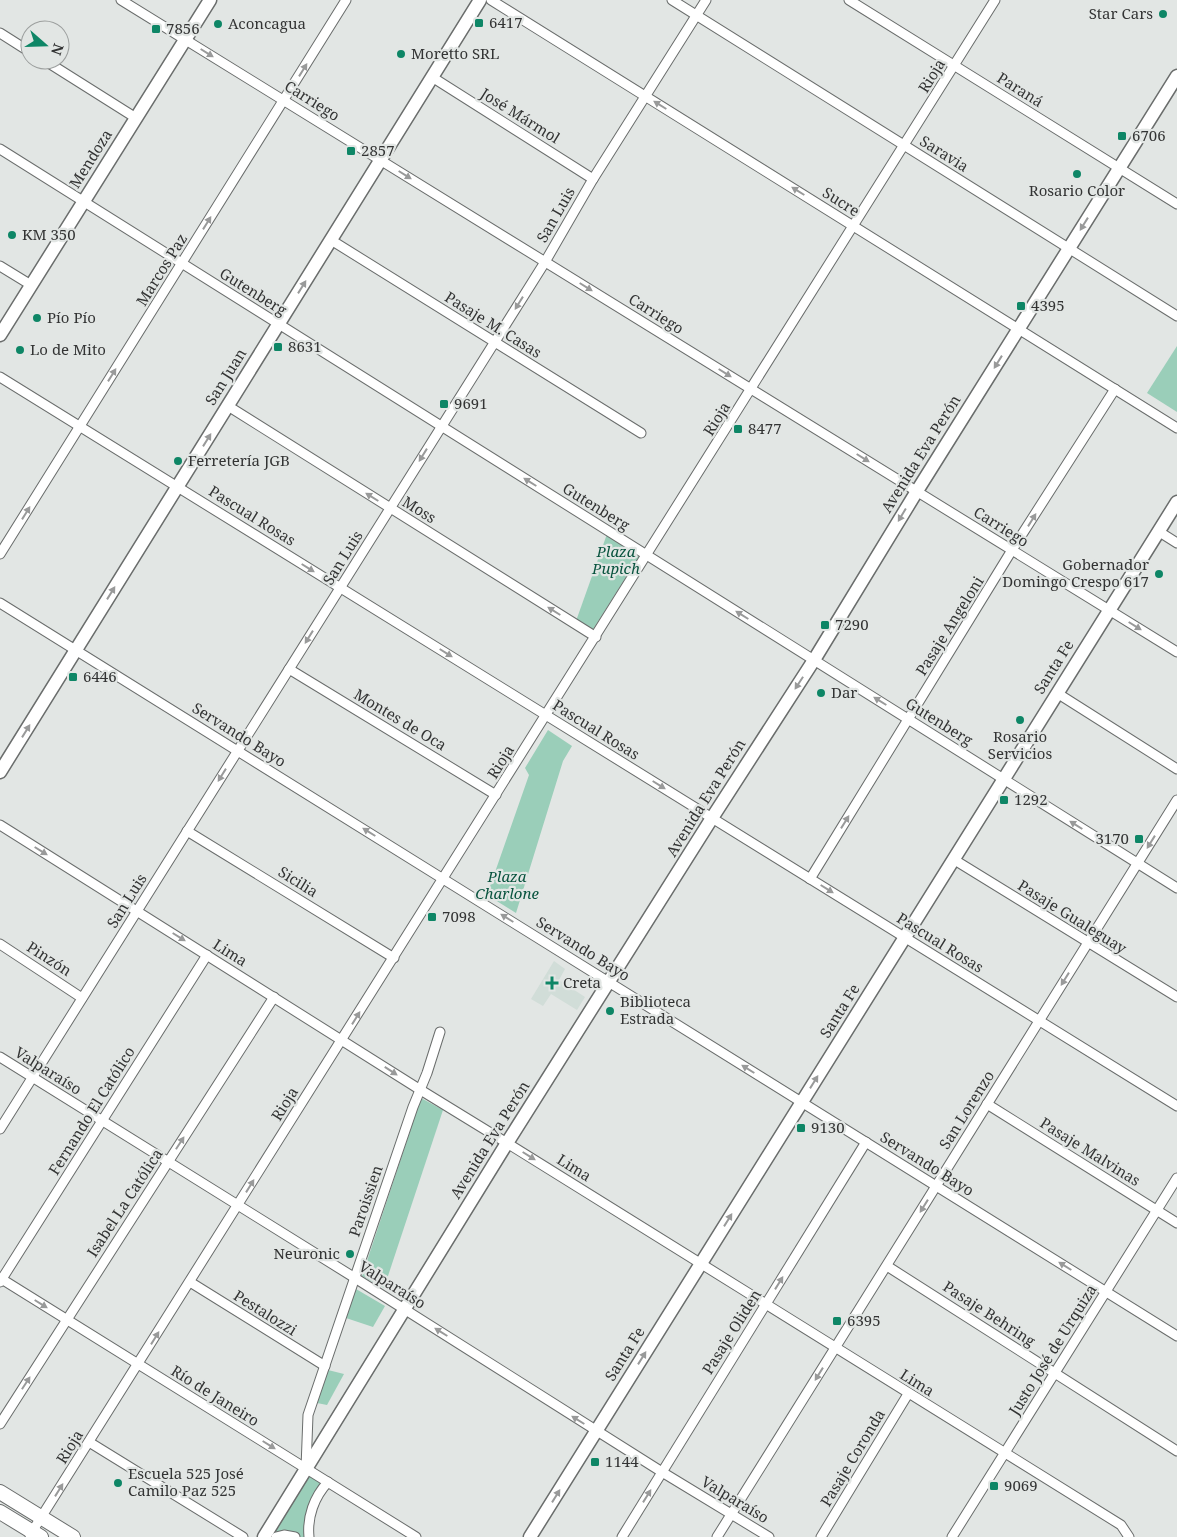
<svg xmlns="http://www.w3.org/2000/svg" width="1177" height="1537" font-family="'Noto Serif',serif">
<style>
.built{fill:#d1ddd8}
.green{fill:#9aceb9}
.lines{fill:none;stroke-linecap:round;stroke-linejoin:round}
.minor-casing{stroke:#6a6d6c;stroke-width:11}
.secondary-casing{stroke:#6a6d6c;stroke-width:15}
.primary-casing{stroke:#6a6d6c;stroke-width:16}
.minor{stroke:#fff;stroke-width:9}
.secondary{stroke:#fff;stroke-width:12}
.primary{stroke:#fff;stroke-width:14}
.oneway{fill:#999a9a}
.poi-dot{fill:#0e8666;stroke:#e2e6e4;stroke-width:2}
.labels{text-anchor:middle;stroke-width:4.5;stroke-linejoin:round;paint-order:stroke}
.poi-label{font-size:15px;fill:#333434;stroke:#e2e6e4;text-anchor:start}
.street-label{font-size:15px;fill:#333434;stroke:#e2e6e4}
.park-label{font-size:15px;font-style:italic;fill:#09543f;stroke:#e2e6e4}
</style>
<rect width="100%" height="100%" fill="#e2e6e4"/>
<!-- built -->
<polygon class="built" points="554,961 565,969 559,980 585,997 577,1010 551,994 543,1006 531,999"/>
<!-- green -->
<g class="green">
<polygon points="1177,346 1177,412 1147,393"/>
<polygon points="607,534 640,555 592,631 576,621"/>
<polygon points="548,730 572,746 563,761 516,913 487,895 529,775 525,768"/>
<polygon points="421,1098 443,1110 384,1288 362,1276"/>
<polygon points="356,1289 385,1306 373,1327 346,1318"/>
<polygon points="328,1370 344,1374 327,1405 317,1403"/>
<polygon points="307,1475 313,1475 323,1483 305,1537 273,1537 276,1527"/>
</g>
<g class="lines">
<defs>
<g id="minor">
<polyline points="121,0 1177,652"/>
<polyline points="491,0 1177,428"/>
<polyline points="672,0 1177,316"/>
<polyline points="849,0 1177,204"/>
<polyline points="0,33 30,52"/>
<polyline points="44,60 136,118"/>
<polyline points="432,77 593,179"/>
<polyline points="0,149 1177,888"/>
<polyline points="331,240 641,433"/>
<polyline points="0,266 31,285"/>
<polyline points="0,377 1177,1106"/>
<polyline points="228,406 596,637"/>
<polyline points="1158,531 1177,543"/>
<polyline points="0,554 346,0"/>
<polyline points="0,603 1177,1336"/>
<polyline points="289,669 496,795"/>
<polyline points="1057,693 1177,769"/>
<polyline points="0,825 419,1089 507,1143 1121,1525 1129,1537"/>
<polyline points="187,831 394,958"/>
<polyline points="953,859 1177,997"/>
<polyline points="810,879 1012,550 1115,389"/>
<polyline points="0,944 82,998"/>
<polyline points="0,1057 355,1278 662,1472 769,1537"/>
<polyline points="987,1104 1177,1223"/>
<polyline points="0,1129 545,262 593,179 706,0"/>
<polyline points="887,1266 1177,1451"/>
<polyline points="0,1278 416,1537"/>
<polyline points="0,1282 207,955"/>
<polyline points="190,1282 325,1366"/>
<polyline points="0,1424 274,997"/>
<polyline points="89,1442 243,1537"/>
<polyline points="306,1468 308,1415 413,1107 427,1073 440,1032"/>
<polyline points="30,1535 995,0"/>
<polyline points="276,1537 284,1535 295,1537"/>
<path d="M309,1537C307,1517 314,1497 328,1482"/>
<polyline points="622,1537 866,1142"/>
<polyline points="717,1537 1177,800"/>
<polyline points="821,1537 908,1394"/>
<polyline points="952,1537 1177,1178"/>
</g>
<g id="secondary">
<polyline points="0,335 210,0"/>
<polyline points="0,772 480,0"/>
<polyline points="264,1537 507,1143 712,818 814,660 917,491 1177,76"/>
<polyline points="530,1537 1177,502"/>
</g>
<g id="primary">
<polyline points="0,1492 73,1537"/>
<polyline points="0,1512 41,1537"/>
</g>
</defs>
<!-- minor casing -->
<use href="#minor" class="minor-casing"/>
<!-- secondary casing -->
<use href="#secondary" class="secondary-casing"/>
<!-- primary casing -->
<use href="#primary" class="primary-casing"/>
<!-- minor -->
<use href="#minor" class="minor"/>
<!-- secondary -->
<use href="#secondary" class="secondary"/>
<!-- primary -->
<use href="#primary" class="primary"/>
</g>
<!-- one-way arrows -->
<defs><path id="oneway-solid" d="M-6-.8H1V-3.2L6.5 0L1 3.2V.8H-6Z" transform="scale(1.25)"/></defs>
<g class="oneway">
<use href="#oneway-solid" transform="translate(207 53) rotate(32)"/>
<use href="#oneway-solid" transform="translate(303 70) rotate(-58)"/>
<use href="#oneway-solid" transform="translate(660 105) rotate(-148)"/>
<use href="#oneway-solid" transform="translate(405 175) rotate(32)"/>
<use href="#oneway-solid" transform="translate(798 191) rotate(-148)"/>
<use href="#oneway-solid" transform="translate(207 223) rotate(-58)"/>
<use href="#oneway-solid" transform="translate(1084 224) rotate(122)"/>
<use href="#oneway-solid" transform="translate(302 287) rotate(-58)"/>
<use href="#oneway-solid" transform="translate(586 287) rotate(32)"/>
<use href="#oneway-solid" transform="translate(519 303) rotate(122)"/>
<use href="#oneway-solid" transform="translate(998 362) rotate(122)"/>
<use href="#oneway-solid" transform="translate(725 373) rotate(32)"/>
<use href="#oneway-solid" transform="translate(112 375) rotate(-58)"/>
<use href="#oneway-solid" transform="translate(207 440) rotate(-58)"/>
<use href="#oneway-solid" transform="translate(423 455) rotate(122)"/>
<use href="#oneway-solid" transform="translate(863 458) rotate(32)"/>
<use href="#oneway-solid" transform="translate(530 482) rotate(-148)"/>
<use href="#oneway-solid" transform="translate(372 497) rotate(-148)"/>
<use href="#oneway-solid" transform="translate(26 513) rotate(-58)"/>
<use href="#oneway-solid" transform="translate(902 515) rotate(121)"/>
<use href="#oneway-solid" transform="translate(1032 520) rotate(-58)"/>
<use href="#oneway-solid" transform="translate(308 568) rotate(32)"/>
<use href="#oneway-solid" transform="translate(111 593) rotate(-58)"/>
<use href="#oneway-solid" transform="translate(554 611) rotate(-148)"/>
<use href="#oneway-solid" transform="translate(742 615) rotate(-148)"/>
<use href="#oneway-solid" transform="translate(1135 626) rotate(32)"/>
<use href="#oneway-solid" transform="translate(309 637) rotate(122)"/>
<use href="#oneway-solid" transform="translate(446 653) rotate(32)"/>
<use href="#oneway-solid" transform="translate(799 683) rotate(123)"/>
<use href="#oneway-solid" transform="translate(880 701) rotate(-148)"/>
<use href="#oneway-solid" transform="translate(26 731) rotate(-58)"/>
<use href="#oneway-solid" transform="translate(222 775) rotate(122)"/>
<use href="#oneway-solid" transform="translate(659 785) rotate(32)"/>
<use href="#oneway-solid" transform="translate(845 822) rotate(-58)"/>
<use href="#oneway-solid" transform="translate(1076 825) rotate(-148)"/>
<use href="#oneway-solid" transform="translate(369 832) rotate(-148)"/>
<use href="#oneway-solid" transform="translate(1151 842) rotate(122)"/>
<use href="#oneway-solid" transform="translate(41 851) rotate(32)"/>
<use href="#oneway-solid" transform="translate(827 889) rotate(32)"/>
<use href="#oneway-solid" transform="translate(507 918) rotate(-148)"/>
<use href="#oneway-solid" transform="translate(179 937) rotate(32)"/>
<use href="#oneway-solid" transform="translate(1065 979) rotate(122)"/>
<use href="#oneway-solid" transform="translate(356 1018) rotate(-58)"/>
<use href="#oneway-solid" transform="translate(748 1069) rotate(-148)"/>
<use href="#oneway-solid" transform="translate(391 1071) rotate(33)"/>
<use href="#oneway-solid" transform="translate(814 1082) rotate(-58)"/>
<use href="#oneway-solid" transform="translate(180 1143) rotate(-57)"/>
<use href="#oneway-solid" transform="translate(529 1156) rotate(32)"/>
<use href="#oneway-solid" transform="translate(250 1186) rotate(-58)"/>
<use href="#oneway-solid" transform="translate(924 1206) rotate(122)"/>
<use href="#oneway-solid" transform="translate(728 1220) rotate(-58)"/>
<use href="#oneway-solid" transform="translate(1065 1266) rotate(-148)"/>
<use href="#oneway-solid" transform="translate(779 1283) rotate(-58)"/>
<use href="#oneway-solid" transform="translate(41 1304) rotate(32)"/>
<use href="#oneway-solid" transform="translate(441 1332) rotate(-148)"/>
<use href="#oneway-solid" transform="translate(155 1338) rotate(-58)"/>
<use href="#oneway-solid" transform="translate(642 1358) rotate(-58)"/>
<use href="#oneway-solid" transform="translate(819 1374) rotate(122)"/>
<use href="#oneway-solid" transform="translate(26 1383) rotate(-57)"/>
<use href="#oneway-solid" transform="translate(578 1420) rotate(-148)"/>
<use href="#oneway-solid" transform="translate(269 1445) rotate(32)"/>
<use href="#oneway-solid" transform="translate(59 1490) rotate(-58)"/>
<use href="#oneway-solid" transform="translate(556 1496) rotate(-58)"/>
<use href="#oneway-solid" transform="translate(647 1496) rotate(-58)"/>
</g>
<!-- markers -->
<g class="poi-dot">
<circle cx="1163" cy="14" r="5"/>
<rect x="474" y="18" width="10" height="10" rx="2.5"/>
<circle cx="218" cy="24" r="5"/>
<rect x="151" y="24" width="10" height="10" rx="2.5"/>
<circle cx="401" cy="54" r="5"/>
<rect x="1117" y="131" width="10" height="10" rx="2.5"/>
<rect x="346" y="146" width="10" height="10" rx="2.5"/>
<circle cx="1077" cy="174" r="5"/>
<circle cx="12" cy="235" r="5"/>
<rect x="1016" y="301" width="10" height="10" rx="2.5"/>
<circle cx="37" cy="318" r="5"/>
<rect x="273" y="342" width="10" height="10" rx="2.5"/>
<circle cx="20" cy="350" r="5"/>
<rect x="439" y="399" width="10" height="10" rx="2.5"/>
<rect x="733" y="424" width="10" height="10" rx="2.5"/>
<circle cx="178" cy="461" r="5"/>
<circle cx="1159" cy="574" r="5"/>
<rect x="820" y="620" width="10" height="10" rx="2.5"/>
<rect x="68" y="672" width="10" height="10" rx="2.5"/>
<circle cx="821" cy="693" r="5"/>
<circle cx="1020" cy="720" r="5"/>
<rect x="999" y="795" width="10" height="10" rx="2.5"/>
<rect x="1134" y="834" width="10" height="10" rx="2.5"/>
<rect x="427" y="912" width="10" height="10" rx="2.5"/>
<path d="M549.5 975.5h5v5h5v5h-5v5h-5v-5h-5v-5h5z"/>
<circle cx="610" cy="1011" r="5"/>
<rect x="796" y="1123" width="10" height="10" rx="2.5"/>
<circle cx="350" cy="1254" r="5"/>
<rect x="832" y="1316" width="10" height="10" rx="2.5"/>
<rect x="590" y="1457" width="10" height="10" rx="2.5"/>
<circle cx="118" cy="1483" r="5"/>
<rect x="989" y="1481" width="10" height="10" rx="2.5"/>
</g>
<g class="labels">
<!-- poi labels -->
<g class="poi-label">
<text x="1153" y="19" text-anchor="end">Star Cars</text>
<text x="489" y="28">6417</text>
<text x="228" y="29">Aconcagua</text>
<text x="166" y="34">7856</text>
<text x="411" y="59">Moretto SRL</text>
<text x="1132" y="141">6706</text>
<text x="361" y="156">2857</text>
<text x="1077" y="196" text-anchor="middle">Rosario Color</text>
<text x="22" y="240">KM 350</text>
<text x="1031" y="311">4395</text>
<text x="47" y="323">Pío Pío</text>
<text x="288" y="352">8631</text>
<text x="30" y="355">Lo de Mito</text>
<text x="454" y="409">9691</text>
<text x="748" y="434">8477</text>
<text x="188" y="466">Ferretería JGB</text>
<text x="1149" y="570" text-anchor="end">Gobernador<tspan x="1149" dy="17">Domingo Crespo 617</tspan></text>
<text x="835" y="630">7290</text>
<text x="83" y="682">6446</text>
<text x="831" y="698">Dar</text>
<text x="1020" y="742" text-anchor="middle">Rosario<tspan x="1020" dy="17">Servicios</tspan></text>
<text x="1014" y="805">1292</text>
<text x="1129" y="844" text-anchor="end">3170</text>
<text x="442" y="922">7098</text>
<text x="563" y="988">Creta</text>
<text x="620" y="1007">Biblioteca<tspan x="620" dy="17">Estrada</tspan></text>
<text x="811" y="1133">9130</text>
<text x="340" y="1259" text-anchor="end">Neuronic</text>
<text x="847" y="1326">6395</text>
<text x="605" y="1467">1144</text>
<text x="128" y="1479">Escuela 525 José<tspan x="128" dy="17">Camilo Paz 525</tspan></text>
<text x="1004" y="1491">9069</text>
</g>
<!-- street labels -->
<g class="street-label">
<text transform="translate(932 76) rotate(-58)" y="5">Rioja</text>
<text transform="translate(1020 90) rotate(32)" y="5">Paraná</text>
<text transform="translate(312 101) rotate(32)" y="5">Carriego</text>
<text transform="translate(520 116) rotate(32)" y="5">José Mármol</text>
<text transform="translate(944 154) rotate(32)" y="5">Saravia</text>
<text transform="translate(91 159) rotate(-58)" y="5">Mendoza</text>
<text transform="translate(841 202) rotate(32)" y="5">Sucre</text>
<text transform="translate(556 215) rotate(-60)" y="5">San Luis</text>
<text transform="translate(162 270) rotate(-58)" y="5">Marcos Paz</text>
<text transform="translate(253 292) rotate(32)" y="5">Gutenberg</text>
<text transform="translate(656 314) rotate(32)" y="5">Carriego</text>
<text transform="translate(493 325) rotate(32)" y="5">Pasaje M. Casas</text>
<text transform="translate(226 377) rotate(-58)" y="5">San Juan</text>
<text transform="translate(717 419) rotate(-58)" y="5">Rioja</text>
<text transform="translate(921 454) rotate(-58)" y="5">Avenida Eva Perón</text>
<text transform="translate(596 507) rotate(32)" y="5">Gutenberg</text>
<text transform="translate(419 510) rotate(32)" y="5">Moss</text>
<text transform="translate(252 516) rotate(32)" y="5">Pascual Rosas</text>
<text transform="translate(1001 527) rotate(32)" y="5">Carriego</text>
<text transform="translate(343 558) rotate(-58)" y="5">San Luis</text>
<text transform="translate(950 626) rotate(-58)" y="5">Pasaje Angeloni</text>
<text transform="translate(1054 667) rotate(-58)" y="5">Santa Fe</text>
<text transform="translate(400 720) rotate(31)" y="5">Montes de Oca</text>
<text transform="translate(939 722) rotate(32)" y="5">Gutenberg</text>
<text transform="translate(596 730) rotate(32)" y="5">Pascual Rosas</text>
<text transform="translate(239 735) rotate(32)" y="5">Servando Bayo</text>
<text transform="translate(501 762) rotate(-58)" y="5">Rioja</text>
<text transform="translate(706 798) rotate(-58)" y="5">Avenida Eva Perón</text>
<text transform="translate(298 882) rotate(32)" y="5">Sicilia</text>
<text transform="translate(127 901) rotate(-58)" y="5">San Luis</text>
<text transform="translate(1072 917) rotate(32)" y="5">Pasaje Gualeguay</text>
<text transform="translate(940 943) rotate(32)" y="5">Pascual Rosas</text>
<text transform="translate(583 949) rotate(32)" y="5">Servando Bayo</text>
<text transform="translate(230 953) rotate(32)" y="5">Lima</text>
<text transform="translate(49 959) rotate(33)" y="5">Pinzón</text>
<text transform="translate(840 1011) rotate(-58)" y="5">Santa Fe</text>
<text transform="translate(48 1071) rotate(32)" y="5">Valparaíso</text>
<text transform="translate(285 1104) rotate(-58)" y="5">Rioja</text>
<text transform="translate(967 1110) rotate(-58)" y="5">San Lorenzo</text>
<text transform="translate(92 1111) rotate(-58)" y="5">Fernando El Católico</text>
<text transform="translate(490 1140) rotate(-58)" y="5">Avenida Eva Perón</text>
<text transform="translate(1090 1152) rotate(32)" y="5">Pasaje Malvinas</text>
<text transform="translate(927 1164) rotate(32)" y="5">Servando Bayo</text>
<text transform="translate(574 1168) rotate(32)" y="5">Lima</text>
<text transform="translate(366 1201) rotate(-71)" y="5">Paroissien</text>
<text transform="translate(125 1203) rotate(-57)" y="5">Isabel La Católica</text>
<text transform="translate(392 1285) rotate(32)" y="5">Valparaíso</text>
<text transform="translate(265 1313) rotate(32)" y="5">Pestalozzi</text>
<text transform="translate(989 1314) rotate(33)" y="5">Pasaje Behring</text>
<text transform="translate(732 1332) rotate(-58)" y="5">Pasaje Oliden</text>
<text transform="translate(1053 1350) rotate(-58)" y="5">Justo José de Urquiza</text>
<text transform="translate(625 1354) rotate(-58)" y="5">Santa Fe</text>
<text transform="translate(917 1383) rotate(32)" y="5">Lima</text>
<text transform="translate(215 1396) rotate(32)" y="5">Río de Janeiro</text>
<text transform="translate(70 1447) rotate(-58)" y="5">Rioja</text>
<text transform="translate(853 1458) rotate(-59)" y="5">Pasaje Coronda</text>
<text transform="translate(735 1500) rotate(31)" y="5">Valparaíso</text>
</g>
<!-- park labels -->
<g class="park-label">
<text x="616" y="557">Plaza<tspan x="616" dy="17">Pupich</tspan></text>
<text x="507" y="882">Plaza<tspan x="507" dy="17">Charlone</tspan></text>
</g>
</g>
<!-- north arrow -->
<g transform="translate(45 45) rotate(110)"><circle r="24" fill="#e2e6e4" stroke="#9c9f9e"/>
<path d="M0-4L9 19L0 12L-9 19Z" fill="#0e8666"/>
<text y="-8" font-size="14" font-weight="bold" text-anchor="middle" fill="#333434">N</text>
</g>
</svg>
